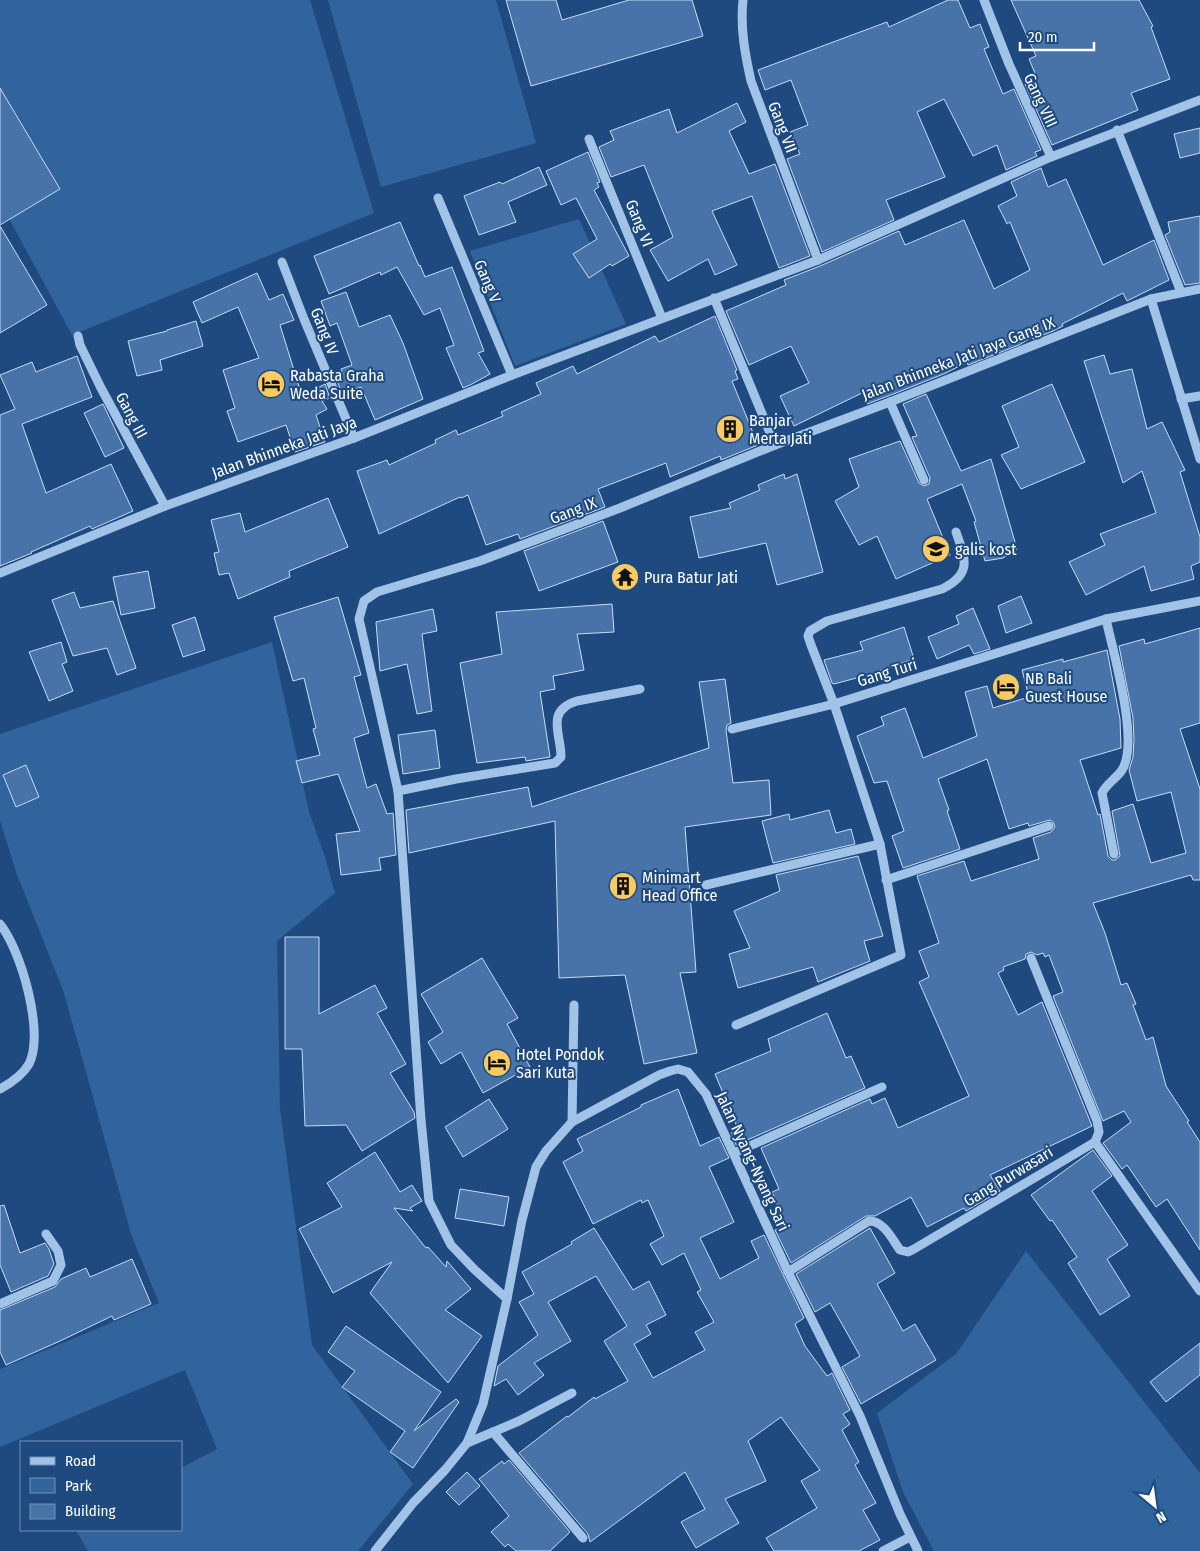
<svg xmlns="http://www.w3.org/2000/svg" width="1200" height="1551" font-family="'Fira Sans Condensed',sans-serif">
<style>
.green{fill:#31639d}
.building{fill:#4773a9;stroke:#c6dcf6}
.lines{fill:none;stroke-linecap:round;stroke-linejoin:round}
.minor{stroke:#a2c3e8;stroke-width:9}
.labels{text-anchor:middle;stroke-width:4;stroke-linejoin:round;paint-order:stroke}
.street-label{font-size:16px;fill:#fff;stroke:#1e4a7f}
.poi-label{font-size:16px;fill:#fff;stroke:#1e4a7f;text-anchor:start}
</style>
<rect width="100%" height="100%" fill="#1e4a7f"/>
<!-- green -->
<g class="green">
<polygon points="0,0 310,0 374,213 72,335 0,202"/>
<polygon points="328,0 496,0 536,143 381,187"/>
<polygon points="579,219 626,324 515,366 470,251"/>
<polygon points="272,642 309,812 325,857 335,893 277,941 280,1109 312,1345 413,1484 358,1551 88,1551 76,1530 181,1530 181,1468 217,1449 185,1370 0,1447 0,1369 159,1303 131,1234 64,993 16,872 0,820 0,734"/>
<polygon points="1026,1251 1200,1473 1200,1551 934,1551 903,1492 877,1413 956,1354"/>
</g>
<!-- building -->
<g class="building">
<polygon points="506,0 556,0 562,20 629,0 692,0 703,36 531,86"/>
<polygon points="948,0 958,0 970,28 980,24 989,47 984,49 1003,94 1014,89 1041,150 1035,152 1037,156 1006,170 997,145 973,156 944,99 917,112 945,177 886,200 894,220 822,252 787,159 800,154 790,132 808,125 791,80 765,90 758,70 887,22 889,27"/>
<polygon points="1011,0 1139,0 1153,26 1151,27 1170,79 1131,93 1138,110 1052,145 1025,84 1037,78 1029,59 1036,56"/>
<polygon points="0,88 60,189 0,225"/>
<polygon points="737,103 746,122 729,131 749,174 775,164 810,256 779,268 752,196 712,211 737,265 715,275 708,259 668,281 650,250 673,237 644,165 611,177 599,147 614,140 610,131 669,109 677,133"/>
<polygon points="1200,128 1200,153 1180,158 1174,134"/>
<polygon points="588,152 600,182 597,183 599,187 594,190 629,256 612,266 610,264 589,278 573,254 597,239 576,198 561,205 546,171"/>
<polygon points="539,167 547,185 508,202 516,222 479,235 464,196 500,182 502,184"/>
<polygon points="1041,168 1048,187 1066,179 1103,265 1154,240 1169,280 1127,301 1123,293 1062,324 1063,326 1053,331 1033,339 1032,337 1019,345 968,365 967,362 946,373 896,393 867,404 862,393 794,426 780,396 809,383 791,346 749,365 726,311 786,285 784,280 820,266 899,231 905,245 964,220 994,289 1030,270 1010,222 1007,224 998,206 1017,196 1011,182"/>
<polygon points="1200,216 1200,283 1185,285 1165,235 1170,232 1168,222"/>
<polygon points="400,222 419,266 420,265 425,277 452,267 484,351 478,353 490,374 472,384 463,388 446,348 454,345 440,308 424,315 397,267 381,275 380,272 329,294 314,256"/>
<polygon points="0,226 47,305 0,333"/>
<polygon points="257,273 269,300 283,294 294,320 280,325 302,396 325,384 330,398 322,401 327,409 316,415 325,442 295,452 286,425 238,442 227,411 235,408 223,370 259,358 238,307 202,323 193,302"/>
<polygon points="346,292 359,327 390,315 403,343 423,399 375,420 361,387 342,394 336,378 343,375 341,369 352,365 337,323 330,326 321,301"/>
<polygon points="715,316 737,370 735,371 738,379 732,381 758,445 721,460 720,456 670,477 666,463 598,489 605,507 520,539 518,534 486,545 468,495 461,498 460,497 379,534 357,471 387,460 389,465 436,443 435,440 456,430 458,435 503,416 501,412 541,394 536,383 573,366 577,374 655,336 659,342"/>
<polygon points="196,321 203,346 160,360 162,370 137,376 128,341 167,331 167,330"/>
<polygon points="1104,355 1110,374 1132,369 1147,429 1162,422 1185,470 1180,472 1200,537 1200,562 1191,566 1194,579 1151,591 1144,566 1086,595 1069,562 1105,545 1100,534 1156,513 1142,471 1123,483 1084,361"/>
<polygon points="77,356 92,397 22,424 46,493 111,464 133,511 92,529 90,526 31,552 32,553 0,566 0,415 15,409 0,375 32,362 36,372"/>
<polygon points="1052,384 1085,462 1021,489 1001,455 1019,447 1002,406"/>
<polygon points="926,394 961,471 991,459 1017,549 1003,558 985,561 974,522 976,521 962,484 927,499 950,555 896,579 877,536 859,545 835,501 859,487 849,459 900,441 919,483 924,486 929,484 930,478 912,437 917,436 903,404"/>
<polygon points="103,404 124,448 105,457 84,413"/>
<polygon points="784,474 785,479 797,474 823,572 777,585 766,543 699,558 690,517 731,508 729,503 760,490 758,485"/>
<polygon points="328,498 348,547 289,571 290,577 238,599 229,573 219,575 214,553 219,552 211,520 240,513 245,532"/>
<polygon points="603,521 618,562 539,591 524,551"/>
<polygon points="148,571 155,608 121,615 113,577"/>
<polygon points="74,592 80,608 113,601 136,668 117,675 107,648 73,656 52,600"/>
<polygon points="1021,596 1032,623 1006,633 998,606"/>
<polygon points="338,597 361,675 354,677 369,733 354,738 367,788 376,784 387,814 393,813 396,855 379,858 381,870 341,875 336,834 360,831 338,774 302,783 296,761 320,755 313,729 316,728 304,678 293,681 274,617"/>
<polygon points="612,604 614,632 577,634 584,670 553,676 555,689 540,692 550,757 526,761 525,757 477,763 460,663 502,654 496,612"/>
<polygon points="973,608 990,649 974,654 969,645 937,659 928,637 959,624 956,616"/>
<polygon points="433,609 437,631 422,634 432,711 417,714 407,664 380,671 376,622"/>
<polygon points="195,617 205,650 183,657 172,625"/>
<polygon points="904,627 914,659 864,676 834,684 832,683 824,660 863,650 860,642"/>
<polygon points="1200,628 1200,723 1180,729 1200,789 1200,880 1193,880 1191,875 1093,903 1105,933 1121,985 1127,983 1136,1004 1133,1005 1146,1040 1153,1037 1166,1086 1189,1121 1187,1122 1200,1142 1200,1250 1167,1199 1156,1207 1127,1165 1122,1169 1103,1143 1131,1122 1124,1111 1103,1121 1053,996 1063,992 1049,955 1045,957 1043,953 1037,955 1031,952 1026,954 1025,959 1003,967 1004,970 998,973 1018,1015 1042,1002 1092,1126 990,1175 1000,1191 966,1211 964,1208 927,1227 911,1197 875,1216 866,1216 791,1263 775,1230 786,1225 772,1192 779,1189 761,1148 870,1099 872,1104 885,1098 898,1128 969,1096 919,982 929,977 919,951 939,943 917,876 964,861 971,881 1039,859 1033,838 1051,832 1055,827 1053,822 1050,820 1029,826 1028,823 1009,829 987,759 938,779 949,810 947,811 960,849 903,868 892,836 904,831 887,781 874,783 857,736 884,725 881,717 905,708 923,758 977,736 965,692 987,686 993,708 1029,697 1022,670 1063,659 1063,662 1107,650 1120,719 1121,748 1080,760 1098,815 1100,814 1108,856 1112,860 1115,860 1120,856 1112,811 1133,804 1151,863 1186,853 1171,792 1137,801 1129,770 1133,757 1134,739 1133,718 1119,646 1144,639 1145,644"/>
<polygon points="61,642 67,662 62,664 73,691 49,701 29,652"/>
<polygon points="725,679 731,723 727,725 726,730 733,783 769,780 771,815 685,827 696,972 680,973 697,1053 644,1064 625,975 559,978 555,821 409,853 406,810 528,787 532,807 709,748 699,682"/>
<polygon points="435,730 440,768 403,774 398,735"/>
<polygon points="26,765 39,797 16,807 3,775"/>
<polygon points="829,810 836,833 851,829 855,844 773,863 762,821 789,814 790,820"/>
<polygon points="858,856 883,936 864,941 870,961 818,982 813,967 738,988 729,954 750,948 734,911 780,891 776,875"/>
<polygon points="285,937 319,937 319,1014 375,985 387,1008 377,1013 406,1064 390,1073 414,1112 415,1118 362,1151 346,1125 305,1126 302,1049 285,1049"/>
<polygon points="482,958 518,1018 507,1024 530,1067 483,1093 461,1052 441,1064 428,1042 443,1032 421,994"/>
<polygon points="827,1013 846,1058 851,1056 865,1088 736,1145 731,1132 738,1129 715,1074 771,1051 768,1039"/>
<polygon points="678,1089 700,1146 719,1137 729,1158 709,1167 734,1222 700,1238 720,1279 759,1258 751,1241 764,1235 804,1318 795,1324 805,1346 827,1376 832,1373 850,1410 843,1414 850,1424 842,1430 859,1462 855,1465 876,1503 863,1510 880,1540 859,1551 774,1551 766,1538 817,1508 801,1481 820,1470 781,1417 748,1441 766,1481 725,1499 739,1523 696,1548 681,1522 705,1509 685,1472 590,1542 588,1534 519,1453 567,1416 568,1417 594,1397 595,1399 628,1381 604,1341 627,1326 596,1276 548,1302 571,1341 534,1363 544,1375 518,1395 506,1379 494,1386 498,1366 538,1335 519,1302 534,1294 522,1272 572,1244 571,1242 594,1228 633,1290 649,1281 666,1315 646,1325 651,1334 634,1344 653,1378 705,1350 695,1332 714,1322 697,1292 701,1290 684,1253 662,1265 650,1244 664,1236 648,1200 642,1203 641,1200 593,1224 563,1162 583,1151 577,1139 641,1107 641,1105"/>
<polygon points="489,1099 508,1129 463,1157 445,1127"/>
<polygon points="1093,1150 1112,1176 1092,1191 1128,1245 1107,1259 1130,1296 1100,1315 1068,1263 1077,1257 1052,1220 1050,1221 1031,1195"/>
<polygon points="375,1152 400,1192 412,1185 422,1201 410,1208 413,1211 394,1208 426,1248 428,1247 446,1267 447,1261 471,1289 445,1310 482,1336 448,1383 370,1293 392,1262 333,1293 299,1229 342,1207 327,1183"/>
<polygon points="460,1189 509,1197 504,1226 455,1218"/>
<polygon points="4,1205 20,1253 45,1243 49,1249 54,1264 48,1276 11,1292 0,1265 0,1206"/>
<polygon points="870,1228 895,1273 877,1284 903,1331 915,1324 936,1360 861,1404 842,1367 860,1356 830,1303 815,1312 796,1274"/>
<polygon points="132,1259 151,1304 114,1320 112,1316 60,1341 6,1365 0,1352 0,1310 55,1287 61,1279 86,1268 90,1277"/>
<polygon points="346,1326 441,1392 414,1431 456,1399 459,1402 413,1468 390,1452 405,1431 342,1387 355,1371 328,1352"/>
<polygon points="1200,1343 1200,1375 1166,1402 1150,1382"/>
<polygon points="509,1460 570,1532 550,1551 516,1551 508,1544 505,1547 491,1532 509,1516 479,1479 502,1461 504,1464"/>
<polygon points="467,1472 480,1486 459,1505 446,1492"/>
</g>
<g class="lines">
<!-- minor -->
<g class="minor">
<path d="M743,0C740,28 745,54 751,81L818,260"/>
<polyline points="984,0 1009,64 1051,157"/>
<polyline points="1117,130 1181,292"/>
<polyline points="589,139 662,318"/>
<polyline points="438,198 512,375"/>
<polyline points="282,262 304,319 354,438"/>
<polyline points="714,298 775,445"/>
<polyline points="1151,299 1200,459"/>
<polyline points="78,336 80,345 101,388 165,506"/>
<polyline points="1181,399 1200,396"/>
<polyline points="890,402 924,480"/>
<polyline points="0,573 165,506 354,438 512,375 818,260 1051,157 1200,100"/>
<path d="M1106,619C1113,652 1140,742 1122,770C1116,779 1107,783 1102,793L1114,854"/>
<path d="M732,729L834,704L811,645L808,636L810,631L827,621L942,589C972,574 966,560 956,532"/>
<path d="M398,791L456,779L555,763L561,757C561,733 545,711 577,701L640,689"/>
<polyline points="886,880 1049,826"/>
<polyline points="706,885 880,844"/>
<path d="M0,924C21,950 45,1033 29,1064C22,1076 11,1083 0,1089"/>
<polyline points="1031,958 1097,1121 1099,1132 1095,1142"/>
<polyline points="736,1025 901,955 880,844 834,704 1106,619 1200,601"/>
<polyline points="572,1122 574,1005"/>
<polyline points="1095,1142 1200,1291"/>
<polyline points="734,1153 882,1087"/>
<path d="M788,1272L869,1221C884,1221 892,1239 900,1250L908,1252L914,1249L1095,1142"/>
<polyline points="507,1299 475,1270 451,1245 429,1201 421,1120 398,791 359,619 364,601 377,592 480,561 620,508 775,445 890,402 1151,299 1200,289"/>
<polyline points="0,1304 53,1281 61,1265 58,1251 46,1234"/>
<polyline points="493,1432 583,1538"/>
<polyline points="467,1443 519,1421 572,1393"/>
<polyline points="375,1551 413,1503 445,1470 467,1443 483,1404 507,1299 522,1220 536,1167 546,1151 572,1122 659,1075 670,1071 678,1069 688,1072 706,1094 788,1272 860,1416 900,1514 918,1551"/>
<polyline points="883,1551 910,1537"/>
</g>
</g>
<!-- icons -->
<defs>
<symbol id="hotel-disc" viewBox="-11 -11 22 22"><circle r="9.5" fill="#f7ca62" stroke="#1e4a7f"/><path d="M-6-4.5h1.5V1H6V5H4.5V3h-9V5H-6ZM-4 0a1.8 1.8 0 1 1 3.6 0ZM.5 0V-2.5h3Q6-2.5 6 0Z" fill="#111"/></symbol>
<symbol id="building-disc" viewBox="-11 -11 22 22"><circle r="9.5" fill="#f7ca62" stroke="#1e4a7f"/><path d="M-4-6H4V6H1V3H-1V6H-4ZM-2.5-4.3h1.7v1.8h-1.7ZM.8-4.3h1.7v1.8H.8ZM-2.5-1h1.7V.8h-1.7ZM.8-1h1.7V.8H.8Z" fill="#111"/></symbol>
<symbol id="school-disc" viewBox="-11 -11 22 22"><circle r="9.5" fill="#f7ca62" stroke="#1e4a7f"/><path d="M0-5L7-2L0 1L-7-2ZM-4 1L0 2.5L4 1V4Q0 6-4 4Z" fill="#111"/></symbol>
<symbol id="temple-disc" viewBox="-11 -11 22 22"><circle r="9.5" fill="#f7ca62" stroke="#1e4a7f"/><path d="M0-6L5-2H3V0L6.5 2.5H4V6H1.5V3h-3V6H-4V2.5H-6.5L-3 0V-2H-5Z" fill="#111"/></symbol>
</defs>
<g fill-rule="evenodd">
<use href="#hotel-disc" x="255" y="368" width="32" height="32"/>
<use href="#building-disc" x="714" y="413" width="32" height="32"/>
<use href="#school-disc" x="920" y="533" width="32" height="32"/>
<use href="#temple-disc" x="609" y="561" width="32" height="32"/>
<use href="#hotel-disc" x="990" y="671" width="32" height="32"/>
<use href="#building-disc" x="607" y="870" width="32" height="32"/>
<use href="#hotel-disc" x="481" y="1047" width="32" height="32"/>
</g>
<g class="labels">
<!-- street labels -->
<g class="street-label">
<text transform="translate(1041 100) rotate(65)" y="6">Gang VIII</text>
<text transform="translate(783 127) rotate(69)" y="6">Gang VII</text>
<text transform="translate(640 223) rotate(68)" y="6">Gang VI</text>
<text transform="translate(488 281) rotate(67)" y="6">Gang V</text>
<text transform="translate(325 331) rotate(68)" y="6">Gang IV</text>
<text transform="translate(958 358) rotate(-21)" y="6">Jalan Bhinneka Jati Jaya Gang IX</text>
<text transform="translate(132 415) rotate(62)" y="6">Gang III</text>
<text transform="translate(284 447) rotate(-20)" y="6">Jalan Bhinneka Jati Jaya</text>
<text transform="translate(573 510) rotate(-21)" y="6">Gang IX</text>
<text transform="translate(887 672) rotate(-17)" y="6">Gang Turi</text>
<text transform="translate(753 1161) rotate(65)" y="6">Jalan Nyang-Nyang Sari</text>
<text transform="translate(1008 1176) rotate(-31)" y="6">Gang Purwasari</text>
</g>
<!-- poi labels -->
<g class="poi-label">
<text x="290" y="381">Rabasta Graha<tspan x="290" dy="18">Weda Suite</tspan></text>
<text x="749" y="426">Banjar<tspan x="749" dy="18">Merta Jati</tspan></text>
<text x="955" y="555">galis kost</text>
<text x="644" y="583">Pura Batur Jati</text>
<text x="1025" y="684">NB Bali<tspan x="1025" dy="18">Guest House</tspan></text>
<text x="642" y="883">Minimart<tspan x="642" dy="18">Head Office</tspan></text>
<text x="516" y="1060">Hotel Pondok<tspan x="516" dy="18">Sari Kuta</tspan></text>
</g>
</g>
<!-- legend -->
<rect x="20" y="1441" width="162" height="90" fill="#1e4a7f" stroke="#7892b2"/>
<rect x="30" y="1457" width="25" height="8" fill="#a2c3e8" stroke="#7892b2"/>
<text x="65" y="1466" font-size="15" fill="#ffffff">Road</text>
<rect x="30" y="1478" width="25" height="15" fill="#31639d" stroke="#7892b2"/>
<text x="65" y="1491" font-size="15" fill="#ffffff">Park</text>
<rect x="30" y="1504" width="25" height="15" fill="#4773a9" stroke="#7892b2"/>
<text x="65" y="1516" font-size="15" fill="#ffffff">Building</text>
<!-- north arrow -->
<g transform="translate(1155 1506) rotate(151)" stroke="#1e4a7f" stroke-width="4" paint-order="stroke">
<path d="M0-4L9 19L0 12L-9 19Z" fill="#ffffff"/>
<text y="-8" font-size="14" font-weight="bold" text-anchor="middle" fill="#ffffff">N</text>
</g>
<!-- scale -->
<path d="M1020 42v8h74v-8" fill="none" stroke="#ffffff" stroke-width="2.5"/>
<text x="1028" y="42" font-size="15" fill="#ffffff" stroke="#1e4a7f" stroke-width="4" paint-order="stroke">20 m</text>
</svg>
